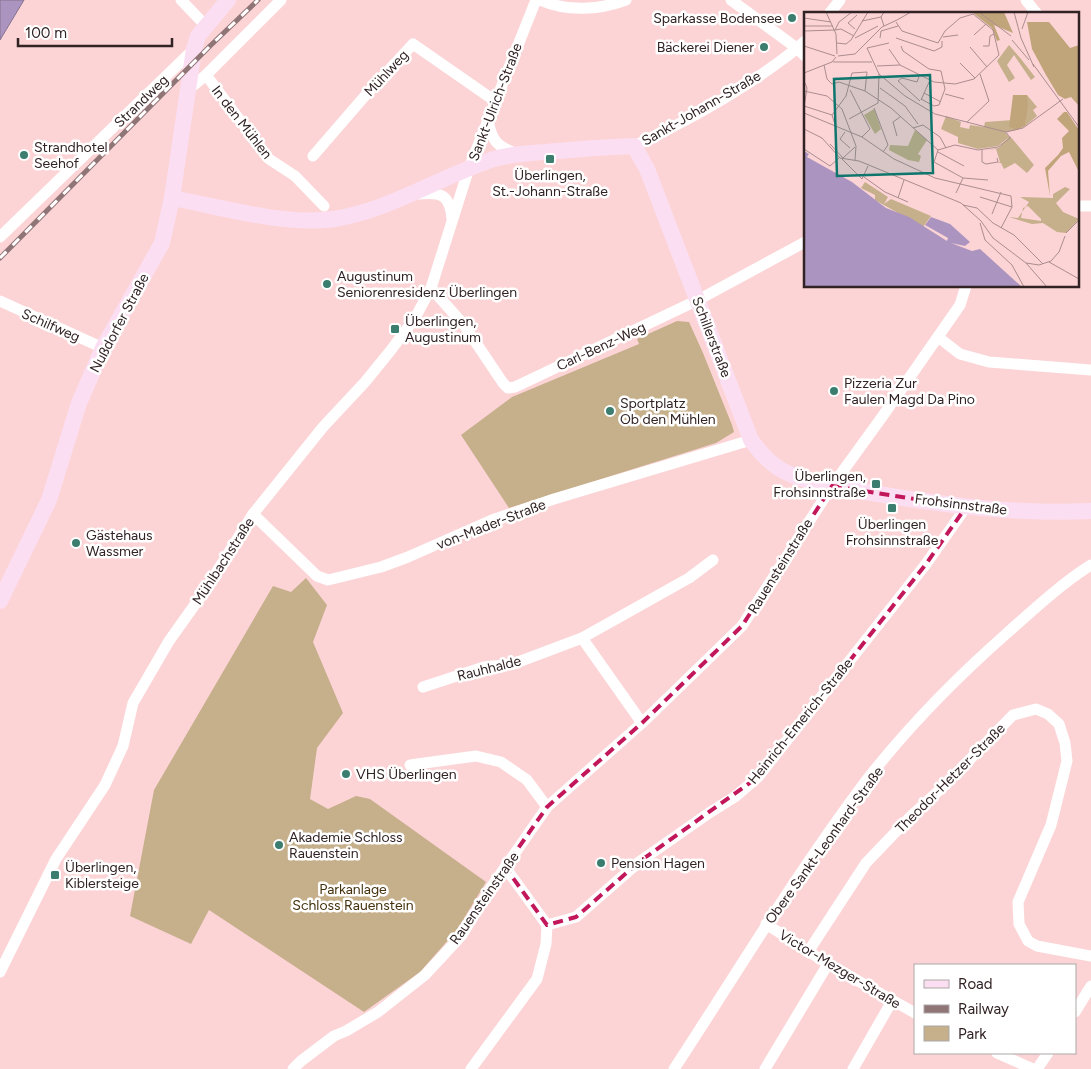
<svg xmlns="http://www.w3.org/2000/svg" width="1091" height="1069" font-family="Figtree,sans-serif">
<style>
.green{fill:#c6af8b}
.water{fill:#ab94bf;stroke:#867290}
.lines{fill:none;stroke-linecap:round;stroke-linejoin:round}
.street{stroke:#fff;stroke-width:11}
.secondary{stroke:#fcdef2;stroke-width:16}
.rail-casing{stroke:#907577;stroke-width:5}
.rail{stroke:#fff;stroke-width:3;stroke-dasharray:9;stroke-linecap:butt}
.marked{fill:none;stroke:#c2185b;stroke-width:4;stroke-dasharray:10 6;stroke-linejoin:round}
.poi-dot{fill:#3b7d6e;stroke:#fff;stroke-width:2}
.labels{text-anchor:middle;stroke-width:5;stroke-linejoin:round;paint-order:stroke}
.poi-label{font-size:14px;fill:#312224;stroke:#fff;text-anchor:start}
.street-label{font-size:14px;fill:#312224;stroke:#fff}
.park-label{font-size:14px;fill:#44300c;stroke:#fff}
.inset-river{fill:none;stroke:#ab94bf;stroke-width:2.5}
.inset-road{fill:none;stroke:#ab8d8f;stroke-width:1}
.view{fill:#0f766e;fill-opacity:0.15;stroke:#0f766e;stroke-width:2.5}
.inset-edge{fill:none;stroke:#312224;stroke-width:2.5}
</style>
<rect width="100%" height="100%" fill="#fcd4d6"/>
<!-- green -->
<g class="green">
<polygon points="677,321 689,322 703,353 732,425 734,432 716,443 509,508 461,435 512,397 639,344 637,339"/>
<polygon points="306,578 327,605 313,642 343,713 317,748 310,799 328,809 356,796 370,799 486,882 457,930 420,972 364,1012 209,910 191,944 130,916 154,790 273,586 291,592"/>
</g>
<!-- water -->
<polygon class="water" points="0,0 24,0 0,40"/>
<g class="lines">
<!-- street -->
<g class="street">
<polyline points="181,0 206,26"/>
<path d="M540,0C567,12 599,10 626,0"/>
<polyline points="731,0 798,49 805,56"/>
<polyline points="1026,0 1037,14"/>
<polyline points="829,14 840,0"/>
<polyline points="206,75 269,159 295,176 324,206"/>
<polyline points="188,90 206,75 281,0"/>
<path d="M488,120C492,142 497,146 517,154"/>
<path d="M634,146C681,124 729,98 772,67C783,59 795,51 805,41"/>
<polyline points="313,156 364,97 413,44 495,101"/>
<path d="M418,194C441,192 450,194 452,219"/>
<polyline points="1077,206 1091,206"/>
<polyline points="0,237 194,49"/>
<polyline points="431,288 464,325 503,383 508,388 515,387 698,300 805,242"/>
<polyline points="0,301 103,348"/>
<polyline points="938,337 960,354 989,362 1091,370"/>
<polyline points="253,514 317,576 328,580 381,567 408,557 492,520 554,499 751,440"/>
<polyline points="582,638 689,578 713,560"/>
<polyline points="423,687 484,667 513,664 582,638 642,723"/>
<polyline points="410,765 476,756 501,762 527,780 547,807"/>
<polyline points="766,924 828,964 915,1013"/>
<polyline points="547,925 576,917 639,862 709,813 736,796 758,777 926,564 966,507"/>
<polyline points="808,952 866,863 910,817 946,784 1013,715 1036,709 1048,714 1059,724 1065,743 1067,761 1051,825 1018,902 1019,924 1028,941 1037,946 1091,956"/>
<polyline points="0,972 56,859 105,785 123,746 133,703 169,641 206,589 253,514 323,427 365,382 391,350 415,318 431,288 469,168 536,0"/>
<polyline points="1075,1012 1091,986"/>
<polyline points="997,1053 1033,1069"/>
<polyline points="293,1069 301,1061 334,1036 346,1031 378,1012 425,975 462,935 490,889 547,807 642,723 742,626 832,486 882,417 960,305 966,286"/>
<polyline points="471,1069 537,979 546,944 547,925 505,867"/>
<path d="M674,1069C737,973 796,874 865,782C907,728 955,679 1006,634C1032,611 1062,583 1091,565"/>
<polyline points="765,1069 828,964"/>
<polyline points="853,1069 892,1001"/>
<polyline points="1037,1069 1048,1053"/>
</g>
<!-- secondary -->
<g class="secondary">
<path d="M172,198C221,207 284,226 334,219C391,210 439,177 494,159C511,154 529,153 546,152C575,149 604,147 634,146L647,169L751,440C759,451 768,462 780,469C801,482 836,486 860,491C936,504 1014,515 1091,511"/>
<polyline points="0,601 49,500 79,403 103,348 162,243 172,198 194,49 198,36 228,0"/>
</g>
<defs>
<polyline id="rail" points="0,258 210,46 258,0"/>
</defs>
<!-- rail casing -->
<use href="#rail" class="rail-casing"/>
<!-- rail -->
<use href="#rail" class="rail"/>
</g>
<!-- marked area -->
<path class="marked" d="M832,486L966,507L926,564L758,777L639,862L576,917L547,925L505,867L547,807L642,723L742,626Z"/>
<!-- markers -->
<g class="poi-dot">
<circle cx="792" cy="18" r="5"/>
<circle cx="764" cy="47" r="5"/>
<circle cx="24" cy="155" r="5"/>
<rect x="545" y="154" width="10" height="10" rx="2.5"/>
<circle cx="327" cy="284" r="5"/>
<rect x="390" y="324" width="10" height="10" rx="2.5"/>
<circle cx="834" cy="391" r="5"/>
<circle cx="610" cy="411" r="5"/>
<rect x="871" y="479" width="10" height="10" rx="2.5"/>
<rect x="887" y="503" width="10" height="10" rx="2.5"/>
<circle cx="76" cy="543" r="5"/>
<circle cx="346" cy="774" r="5"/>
<circle cx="279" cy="845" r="5"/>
<circle cx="601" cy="863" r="5"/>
<rect x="50" y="870" width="10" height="10" rx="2.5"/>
</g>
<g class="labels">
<!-- poi labels -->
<g class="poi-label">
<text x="782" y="23" text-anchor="end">Sparkasse Bodensee</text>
<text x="754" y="52" text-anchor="end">Bäckerei Diener</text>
<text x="34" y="152">Strandhotel<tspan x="34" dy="16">Seehof</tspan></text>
<text x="550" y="180" text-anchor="middle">Überlingen,<tspan x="550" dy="16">St.-Johann-Straße</tspan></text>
<text x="337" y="281">Augustinum<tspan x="337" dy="16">Seniorenresidenz Überlingen</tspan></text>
<text x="405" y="326">Überlingen,<tspan x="405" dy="16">Augustinum</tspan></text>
<text x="844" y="388">Pizzeria Zur<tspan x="844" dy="16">Faulen Magd Da Pino</tspan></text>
<text x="620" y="408">Sportplatz<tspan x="620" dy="16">Ob den Mühlen</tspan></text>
<text x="866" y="481" text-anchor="end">Überlingen,<tspan x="866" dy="16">Frohsinnstraße</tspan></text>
<text x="892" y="529" text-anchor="middle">Überlingen<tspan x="892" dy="16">Frohsinnstraße</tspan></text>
<text x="86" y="540">Gästehaus<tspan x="86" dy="16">Wassmer</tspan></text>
<text x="356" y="779">VHS Überlingen</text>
<text x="289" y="842">Akademie Schloss<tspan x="289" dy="16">Rauenstein</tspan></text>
<text x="611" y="868">Pension Hagen</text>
<text x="65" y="872">Überlingen,<tspan x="65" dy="16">Kiblersteige</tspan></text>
</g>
<!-- street labels -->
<g class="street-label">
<text transform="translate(386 73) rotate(-47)" y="5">Mühlweg</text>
<text transform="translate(141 101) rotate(-44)" y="5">Strandweg</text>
<text transform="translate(495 102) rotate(-69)" y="5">Sankt-Ulrich-Straße</text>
<text transform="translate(701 108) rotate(-30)" y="5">Sankt-Johann-Straße</text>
<text transform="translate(242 122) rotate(52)" y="5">In den Mühlen</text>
<text transform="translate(119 323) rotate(-62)" y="5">Nußdorfer Straße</text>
<text transform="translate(51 325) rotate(24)" y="5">Schilfweg</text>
<text transform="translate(712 337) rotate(69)" y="5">Schillerstraße</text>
<text transform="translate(601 346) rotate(-25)" y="5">Carl-Benz-Weg</text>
<text transform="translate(961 504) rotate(7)" y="5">Frohsinnstraße</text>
<text transform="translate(491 524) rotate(-21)" y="5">von-Mader-Straße</text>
<text transform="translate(223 561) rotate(-57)" y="5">Mühlbachstraße</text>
<text transform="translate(780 566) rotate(-58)" y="5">Rauensteinstraße</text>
<text transform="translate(489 668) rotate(-14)" y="5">Rauhhalde</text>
<text transform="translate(800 721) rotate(-51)" y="5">Heinrich-Emerich-Straße</text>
<text transform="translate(950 778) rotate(-45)" y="5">Theodor-Hetzer-Straße</text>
<text transform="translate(824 845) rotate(-54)" y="5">Obere Sankt-Leonhard-Straße</text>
<text transform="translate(484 898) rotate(-55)" y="5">Rauensteinstraße</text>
<text transform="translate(840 969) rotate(31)" y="5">Victor-Mezger-Straße</text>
</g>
<!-- park labels -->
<g class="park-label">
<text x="353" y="894">Parkanlage<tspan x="353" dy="16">Schloss Rauenstein</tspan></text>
</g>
</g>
<!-- overview -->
<g transform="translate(804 12)">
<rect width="275" height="275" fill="#fcd4d6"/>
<path d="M205,33L217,47L231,65L227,68L210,43L203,53L211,66L205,70L193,49ZM223,83L233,95L229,98L233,104L221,114ZM70,97L77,117L71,122L60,103ZM142,104L157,110L156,115L165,117L166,113L180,115L181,110L209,108L213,118L201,120L205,125L194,134L174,137L154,131V125L137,117ZM111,118L123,128L114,142L117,144L115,150L104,148L85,138L86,133L104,134ZM206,124L230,153L223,161L211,151L200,157L197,151H193L196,150L192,137L183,138L194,136ZM61,170L84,185L80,192L87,187L127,204L119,215L71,188V183L57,176ZM261,175L266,177L252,191L259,200L275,207L262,221L253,220L239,211L228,212L205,205L214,206L225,190L216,185L249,186V182ZM224,194L237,207V209L217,206L219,196Z" fill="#c6af8b" fill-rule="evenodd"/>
<path d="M168,0H200L209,21L190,13L196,28L193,29L188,16ZM223,10H245L266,36L275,33V94L267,85L261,87L254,83L242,63L228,37ZM209,83H223L224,93L221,114L213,118L205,115ZM260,100H263L275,118V160L265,140L257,144L244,159L246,184L241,156L254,143L259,136L258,126L265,119L253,107Z" fill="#c0a57a"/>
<path d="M0,139L5,142L3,145L48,170L82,196L105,205L143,229L144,226L121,213L127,205L146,212L166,230L161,234L147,231L168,239L176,237L218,275H0Z" fill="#ab94bf"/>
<path class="inset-river" d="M0,178L163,275"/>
<path class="inset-road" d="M22,0L32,22L33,42M175,0L207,24M210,0L217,26L230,55M0,6L27,10M93,8L107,0M58,9L77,5M0,14H29M80,14L77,5L80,0M51,17L44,11L53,3M218,17L224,0M31,18L35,10L48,0M31,18L37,17L50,24M0,19L31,18M170,23L182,12M139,25L154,23M51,26L74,14M76,26L77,19L94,14M92,26L130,39L138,35V29M208,28L225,48M33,31L42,32L47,28L64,0M0,34L31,44M97,34L99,39L125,57L137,59L141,77L135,93L130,94L117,87M179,34H185L186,24L190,22M166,35L183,55M63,36L85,31M85,37L96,53M34,44L51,42L78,15L93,8M29,50H68M156,51L171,66M229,52L275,115M20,53L23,67L28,72L35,70L61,79L87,96L134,138L151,133L174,138L194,135L206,126L202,120M73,54L96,53L130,70L151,72L170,67L195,43L189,18L169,2L156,6L141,19L134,31L98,19L92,10M0,61L28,50L32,45M75,62L101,84L131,102L202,120L219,116L259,87M116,62L113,70L98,66L94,69L116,89M76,76L101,94L114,112M46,78L66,117L58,125M0,79L23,84L38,97L52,134L51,148M120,81L137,90M141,82L160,87M117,88L126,68M0,94L28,103L32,116M0,95L3,76L1,71M70,96L84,133L79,140M0,101L58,125L90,147L131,166L207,184L208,195L197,216M28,103L42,84L48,61L63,60L61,79M45,107L74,91L75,62L63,36M163,110L185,89L176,62M109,116L119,113L136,125L142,136M0,117L18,126L36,146L55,149L157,191L177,209L189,226L222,251L235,253L247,249L255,240L261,224M41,120L36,127L46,136M93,124L89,110L96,105M26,132L40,147M0,137L26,154L35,146M134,138L130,150L159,166L152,181M178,138V150L182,152L194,150L193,146M134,140L160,154M39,146L51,135M38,147L58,167L64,154M60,165L81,180L104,190M159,166L184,168M176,185L208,195M94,186L100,168M159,193L173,196L189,211L210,223L239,252M188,202L197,180M176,211L181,228L208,253L220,275M262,221L275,208M245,250L275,267M222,251L243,275"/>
<path class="view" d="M126,63L129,161L33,164L30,67Z"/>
<rect width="275" height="275" class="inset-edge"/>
</g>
<!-- legend -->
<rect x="914" y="964" width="162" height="90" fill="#ffffff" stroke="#ada7a7"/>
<rect x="924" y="980" width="25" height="8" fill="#fcdef2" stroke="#ada7a7"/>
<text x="958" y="989" font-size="15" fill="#312224">Road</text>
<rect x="924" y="1005" width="25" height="8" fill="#907577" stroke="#ada7a7"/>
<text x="958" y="1014" font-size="15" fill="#312224">Railway</text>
<rect x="924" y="1026" width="25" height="15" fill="#c6af8b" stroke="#ada7a7"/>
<text x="958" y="1039" font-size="15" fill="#312224">Park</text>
<!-- scale -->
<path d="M18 38v8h154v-8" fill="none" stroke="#312224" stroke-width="2.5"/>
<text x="25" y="38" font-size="15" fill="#312224" stroke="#ffffff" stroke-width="4" paint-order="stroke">100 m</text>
</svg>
